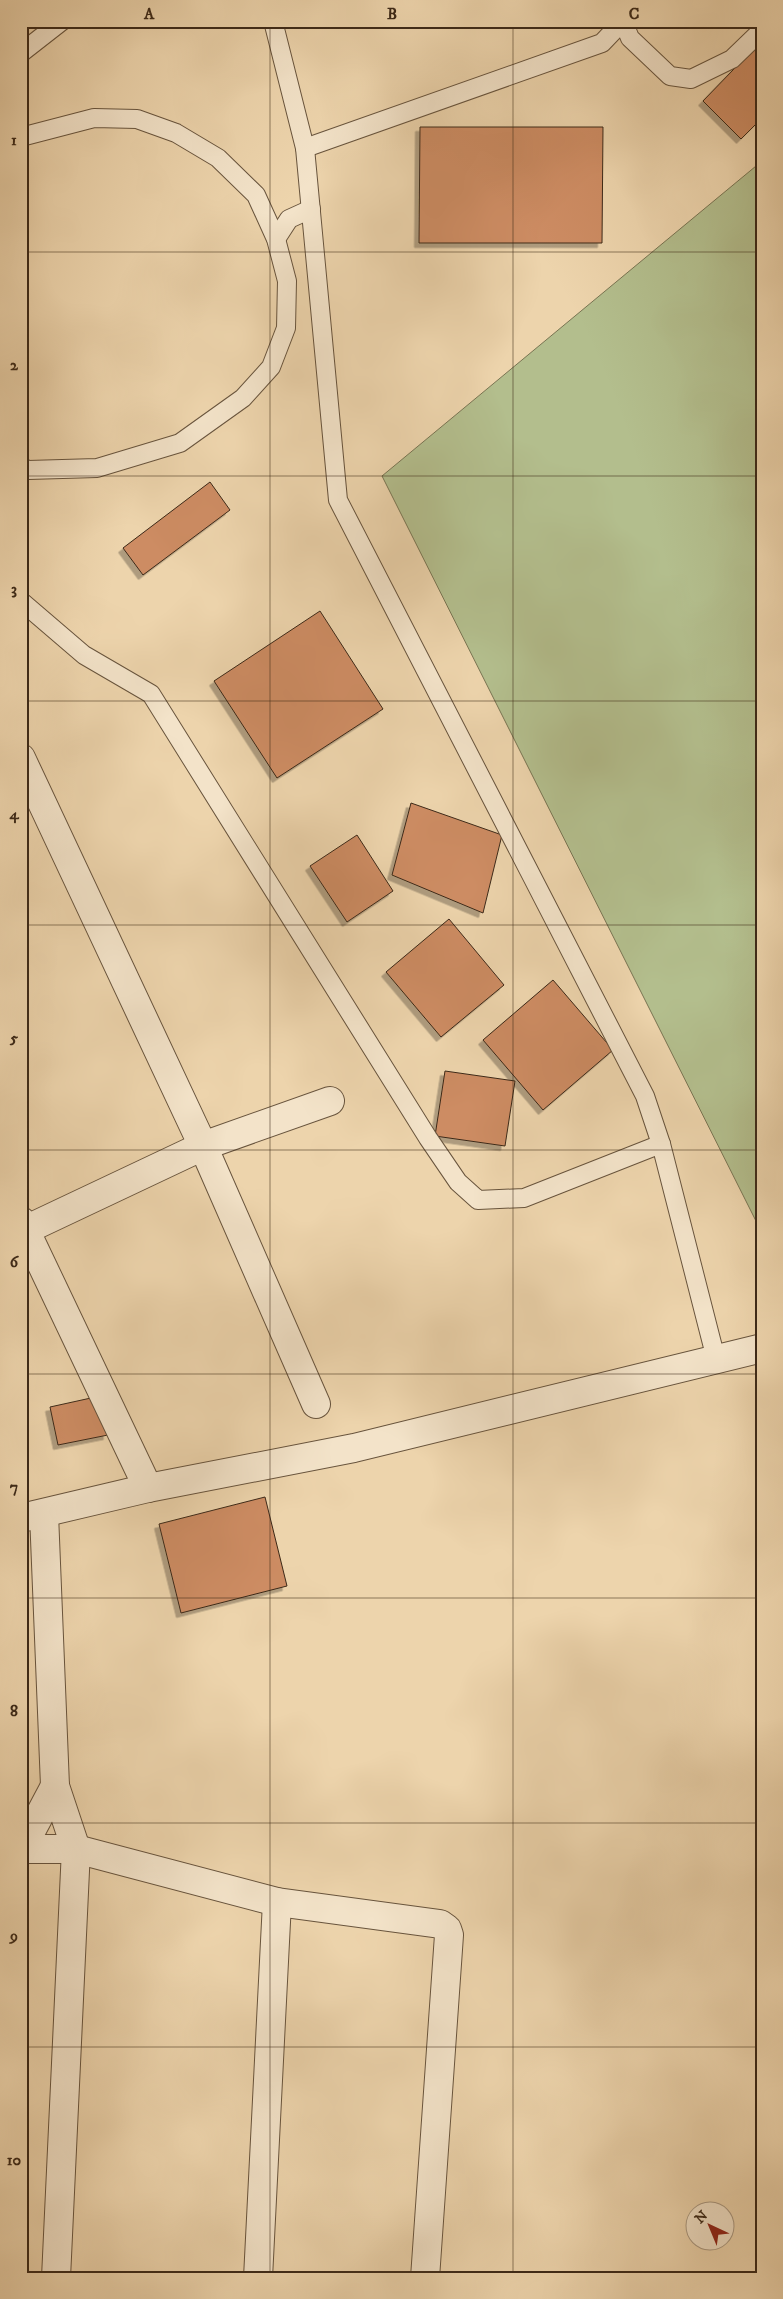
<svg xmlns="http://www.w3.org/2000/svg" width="783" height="2299" font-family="'IM FELL DW Pica',serif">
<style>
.green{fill:#b3be8d;stroke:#787452}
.building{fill:#cd8c63;stroke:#3c2918;filter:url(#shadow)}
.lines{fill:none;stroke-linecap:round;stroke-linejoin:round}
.service-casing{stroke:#68543d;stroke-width:20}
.minor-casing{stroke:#68543d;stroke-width:30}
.tertiary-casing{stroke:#68543d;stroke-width:30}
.service{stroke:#f3e3c9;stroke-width:18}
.minor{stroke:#f3e3c9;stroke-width:28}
.tertiary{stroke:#f3e3c9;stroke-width:28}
.grid{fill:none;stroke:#3c2918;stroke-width:1;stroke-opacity:0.55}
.neatline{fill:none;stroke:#3c2918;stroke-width:2}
.grid-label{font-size:16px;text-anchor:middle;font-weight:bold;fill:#3c2918}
</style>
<defs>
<filter id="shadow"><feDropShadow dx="-4.5" dy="4.5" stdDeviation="0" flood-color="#0004"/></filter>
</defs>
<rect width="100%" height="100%" fill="#edd4ac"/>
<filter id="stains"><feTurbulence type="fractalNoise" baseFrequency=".004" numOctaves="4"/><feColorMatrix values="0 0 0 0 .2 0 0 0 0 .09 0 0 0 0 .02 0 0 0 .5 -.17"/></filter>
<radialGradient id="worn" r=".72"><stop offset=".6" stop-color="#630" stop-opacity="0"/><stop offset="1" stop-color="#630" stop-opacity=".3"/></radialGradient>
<!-- green -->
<polygon class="green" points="756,166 762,172 762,1233 382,476"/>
<!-- building -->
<g class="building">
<polygon points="762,40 762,118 741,139 703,101"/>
<polygon points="420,127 603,127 602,243 419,243"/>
<polygon points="210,482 230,510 143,575 123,548"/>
<polygon points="320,611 383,709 277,778 214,681"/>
<polygon points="411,803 502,835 483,913 392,875"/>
<polygon points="357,835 393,891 347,922 310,866"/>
<polygon points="449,919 504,985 441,1037 386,972"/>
<polygon points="553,980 613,1050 543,1110 483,1040"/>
<polygon points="445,1071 515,1081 505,1146 435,1136"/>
<polygon points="100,1396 108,1435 58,1445 50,1407"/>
<polygon points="265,1497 287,1586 181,1613 159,1524"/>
</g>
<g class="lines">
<defs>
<g id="service">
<polyline points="273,21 305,148 338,500 645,1096 661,1144 716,1359"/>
<polyline points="623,21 630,38 670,76 691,79 732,59 762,30"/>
<polyline points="21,53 62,21"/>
<polyline points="21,137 94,118 137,119 176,133 218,158 256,195 276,239 287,281 286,328 271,367 243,398 180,443 97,468 28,470 21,467"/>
<polyline points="305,148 602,43 623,21"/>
<polyline points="276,239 289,219 311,209"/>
<polyline points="21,601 84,655 151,694 428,1138 458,1182 478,1200 524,1198 661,1144"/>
</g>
<g id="minor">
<polyline points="21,758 203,1146 316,1404"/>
<polyline points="21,1221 148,1488"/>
<polyline points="21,1232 203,1146 330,1101"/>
<polyline points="44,1514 55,1786 76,1849 56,2278"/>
<polyline points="21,1849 76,1849 277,1902 440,1924 447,1929 449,1935 425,2278"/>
<polyline points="21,1850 55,1786"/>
<polyline points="258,2278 277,1902"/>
</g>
<polyline id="tertiary" points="21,1518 148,1488 354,1448 762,1348"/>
</defs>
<!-- service casing -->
<use href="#service" class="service-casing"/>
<!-- minor casing -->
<use href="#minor" class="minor-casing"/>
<!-- tertiary casing -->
<use href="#tertiary" class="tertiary-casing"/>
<!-- service -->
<use href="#service" class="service"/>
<!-- minor -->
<use href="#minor" class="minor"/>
<!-- tertiary -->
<use href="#tertiary" class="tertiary"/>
</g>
<!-- grid -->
<path class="grid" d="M270,21V2278M513,21V2278M21,252H762M21,476H762M21,701H762M21,925H762M21,1150H762M21,1374H762M21,1598H762M21,1823H762M21,2047H762"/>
<!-- margin -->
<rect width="783" height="2299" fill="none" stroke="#edd4ac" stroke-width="55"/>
<!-- north arrow -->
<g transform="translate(710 2226) rotate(316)"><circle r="24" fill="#f3e3c9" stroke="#aa9982"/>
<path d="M0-4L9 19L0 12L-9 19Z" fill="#8f2418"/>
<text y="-8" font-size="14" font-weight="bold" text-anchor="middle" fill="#3c2918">N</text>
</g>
<rect x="28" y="28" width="728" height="2244" class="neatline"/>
<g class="grid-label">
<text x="149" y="19">A</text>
<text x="392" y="19">B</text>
<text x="634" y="19">C</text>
<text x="14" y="145">1</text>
<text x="14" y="370">2</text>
<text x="14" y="594">3</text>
<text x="14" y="819">4</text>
<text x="14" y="1043">5</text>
<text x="14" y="1267">6</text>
<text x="14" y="1492">7</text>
<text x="14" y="1716">8</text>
<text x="14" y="1941">9</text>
<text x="14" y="2165">10</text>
</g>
<rect width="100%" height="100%" filter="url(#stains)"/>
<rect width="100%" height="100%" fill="url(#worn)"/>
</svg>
